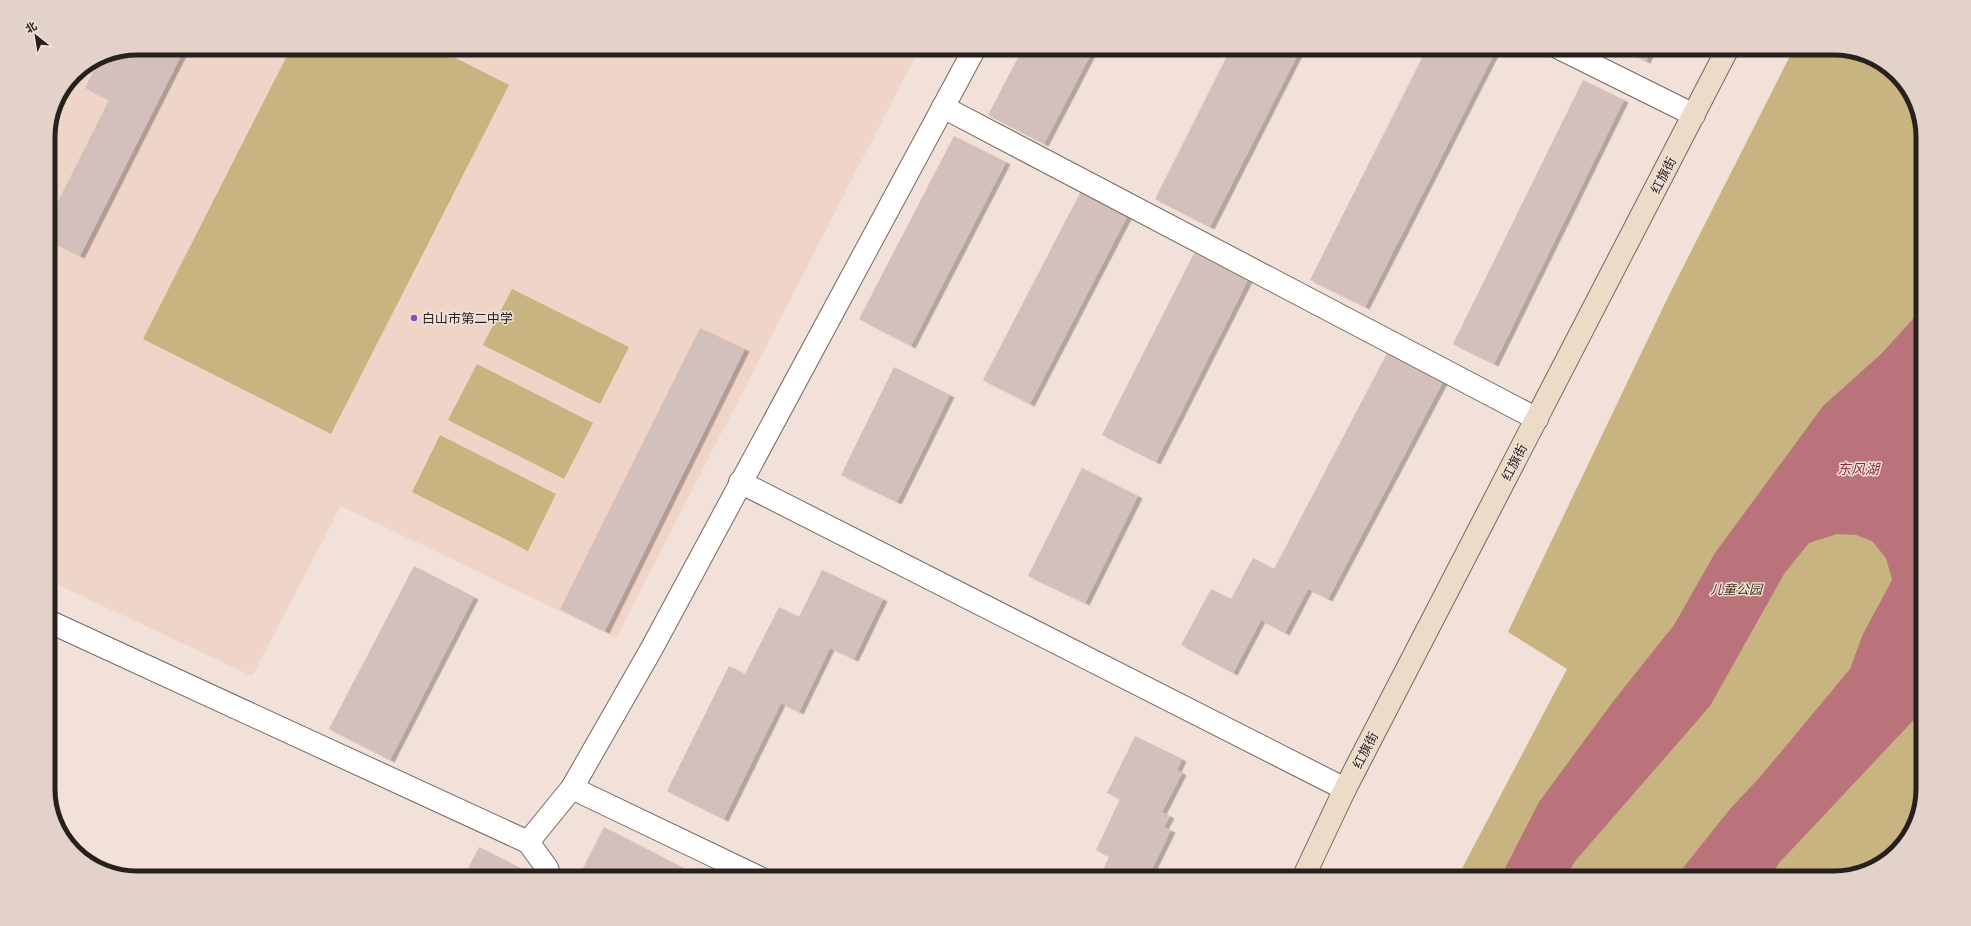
<svg xmlns="http://www.w3.org/2000/svg" width="1971" height="926" font-family="'Roboto Serif','Noto Sans SC',serif">
<style>
.built{fill:#eed5c8}
.green{fill:#c8b480}
.water{fill:#bb737b}
.building{fill:#d3c0bc;filter:url(#shadow)}
.lines{fill:none;stroke-linecap:round;stroke-linejoin:round}
.minor-casing{stroke:#75675e;stroke-width:24}
.secondary-casing{stroke:#75675e;stroke-width:24}
.minor{stroke:#fff;stroke-width:22}
.secondary{stroke:#ecdbc6;stroke-width:22}
.poi-dot{fill:#994aba;stroke:#f2e1d8;stroke-width:1.5}
.labels{text-anchor:middle;stroke-width:3;stroke-linejoin:round;paint-order:stroke}
.street-label{font-size:13px;fill:#27211e;stroke:#f2e1d8}
.poi-label{font-size:13px;fill:#27211e;stroke:#f2e1d8;text-anchor:start}
.park-label{font-size:13px;font-style:italic;fill:#403416;stroke:#f2e1d8}
.water-label{font-size:14px;font-style:italic;fill:#862d3e;stroke:#f2e1d8}
.rim{fill:none;stroke:#27211e;stroke-width:5}
</style>
<defs>
<filter id="shadow"><feDropShadow dx="4.5" dy="2.5" stdDeviation="0" flood-color="#0004"/></filter>
</defs>
<rect width="100%" height="100%" fill="#f2e1d8"/>
<!-- built -->
<polygon class="built" points="137,48 912,48 918,51 616,638 341,506 252,676 48,580 48,131 55,102 74,74 103,55"/>
<!-- green -->
<g class="green">
<polygon points="291,48 436,48 509,85 331,434 143,339"/>
<polygon points="1794,48 1834,48 1869,55 1908,87 1923,131 1923,789 1916,824 1884,863 1835,878 1457,878 1567,669 1508,632 1669,295"/>
<polygon points="512,289 629,347 600,404 483,345"/>
<polygon points="477,364 593,423 564,479 448,420"/>
<polygon points="440,435 556,494 528,551 412,492"/>
</g>
<!-- water -->
<polygon class="water" points="1923,308 1923,710 1780,862 1769,878 1675,878 1730,809 1760,777 1850,669 1863,634 1892,580 1886,558 1872,541 1856,535 1837,534 1809,543 1784,574 1710,706 1576,860 1565,878 1500,878 1539,802 1615,699 1674,625 1715,553 1823,406 1881,354"/>
<!-- building -->
<g class="building">
<polygon points="137,48 185,48 80,256 48,240 48,221 109,100 85,88 101,56 132,49 135,50"/>
<polygon points="1023,48 1094,48 1044,144 988,115"/>
<polygon points="1231,48 1301,48 1210,227 1155,199"/>
<polygon points="1427,48 1497,48 1365,307 1310,280"/>
<polygon points="1618,48 1652,48 1646,61"/>
<polygon points="1583,80 1624,100 1494,364 1453,344"/>
<polygon points="954,136 1006,162 911,346 859,319"/>
<polygon points="1081,191 1128,215 1030,404 983,380"/>
<polygon points="1194,253 1248,280 1156,462 1102,435"/>
<polygon points="700,328 745,349 605,631 560,609"/>
<polygon points="1387,353 1443,382 1328,599 1308,589 1285,633 1261,620 1233,673 1181,645 1211,589 1231,599 1253,558 1274,569"/>
<polygon points="894,367 950,395 897,502 841,475"/>
<polygon points="1082,468 1138,496 1085,603 1028,576"/>
<polygon points="414,566 474,597 390,760 329,729"/>
<polygon points="822,570 883,599 854,659 830,648 799,712 781,703 724,819 667,791 729,666 745,674 779,607 799,617"/>
<polygon points="1135,736 1182,759 1177,770 1182,773 1162,812 1170,816 1164,827 1171,830 1151,871 1166,878 1099,878 1109,857 1096,850 1120,799 1107,793"/>
<polygon points="604,827 695,874 692,878 578,878"/>
<polygon points="479,847 532,874 530,878 463,878"/>
</g>
<g class="lines">
<defs>
<g id="minor">
<polyline points="1559,48 1694,115"/>
<polyline points="943,107 1537,419"/>
<polyline points="740,482 1345,789"/>
<polyline points="48,621 528,842"/>
<polyline points="572,788 760,878"/>
<polyline points="550,878 547,868 528,842 572,788 652,648 975,48"/>
</g>
<polyline id="secondary" points="1303,878 1345,789 1728,48"/>
</defs>
<!-- minor casing -->
<use href="#minor" class="minor-casing"/>
<!-- secondary casing -->
<use href="#secondary" class="secondary-casing"/>
<!-- minor -->
<use href="#minor" class="minor"/>
<!-- secondary -->
<use href="#secondary" class="secondary"/>
</g>
<!-- markers -->
<circle class="poi-dot" cx="414" cy="318" r="4"/>
<g class="labels">
<!-- street labels -->
<g class="street-label">
<text transform="translate(1663 175) rotate(-63)" y="5">红旗街</text>
<text transform="translate(1514 462) rotate(-63)" y="5">红旗街</text>
<text transform="translate(1365 750) rotate(-63)" y="5">红旗街</text>
</g>
<!-- poi labels -->
<g class="poi-label">
<text x="422" y="323">白山市第二中学</text>
</g>
<!-- park labels -->
<g class="park-label">
<text x="1736" y="594">儿童公园</text>
</g>
<!-- water labels -->
<g class="water-label">
<text x="1858" y="474">东风湖</text>
</g>
</g>
<!-- crop -->
<path d="M0 0H1971V926H0ZM137 55H1834A82 82 0 0 1 1916 137V789A82 82 0 0 1 1834 871H137A82 82 0 0 1 55 789V137A82 82 0 0 1 137 55Z" fill="#e2d2c9" fill-rule="evenodd"/>
<path class="rim" d="M137 55H1834A82 82 0 0 1 1916 137V789A82 82 0 0 1 1834 871H137A82 82 0 0 1 55 789V137A82 82 0 0 1 137 55Z"/>
<!-- north arrow -->
<g transform="translate(36 36) rotate(330)" stroke="#f2e1d8" stroke-width="3" paint-order="stroke">
<path d="M0-3L7 15L0 10L-7 15Z" fill="#27211e"/>
<text y="-6" font-size="11" font-weight="bold" text-anchor="middle" fill="#27211e">北</text>
</g>
</svg>
